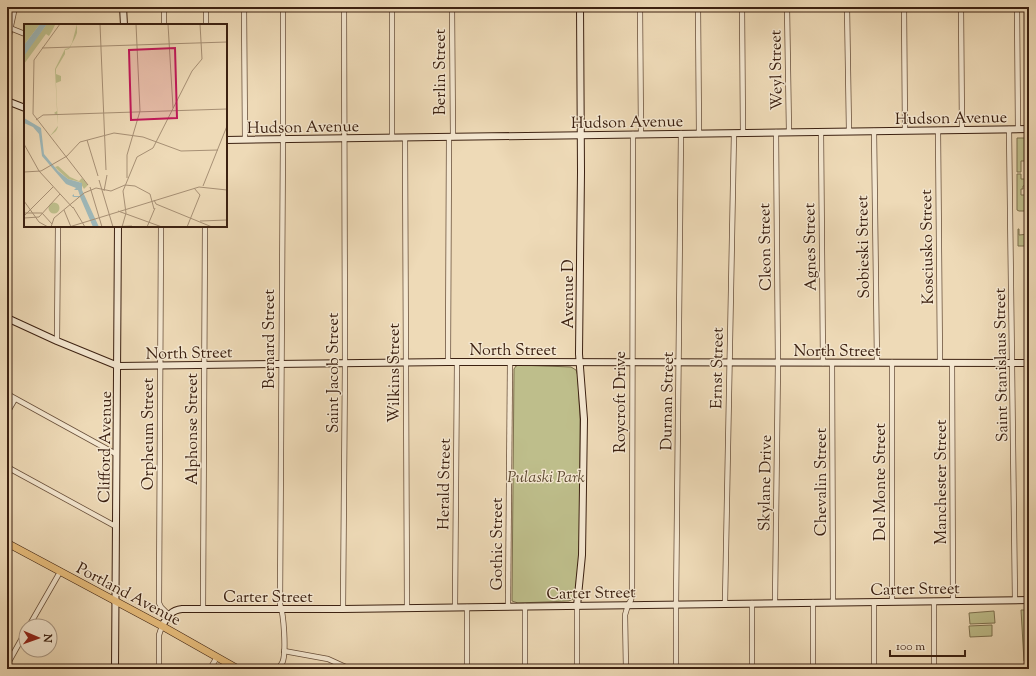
<svg xmlns="http://www.w3.org/2000/svg" width="1036" height="676" font-family="'Sorts Mill Goudy',serif">
<style>
.green{fill:#bebe8b;stroke:#7d704e}
.lines{fill:none;stroke-linecap:round;stroke-linejoin:round}
.street-casing{stroke:#684f3a;stroke-width:6}
.secondary-casing{stroke:#3c2111;stroke-width:8}
.primary-casing{stroke:#3c2111;stroke-width:8}
.street{stroke:#f4e7d0;stroke-width:4.5}
.secondary{stroke:#f4e7d0;stroke-width:6}
.primary{stroke:#e7bd7c;stroke-width:7}
.labels{text-anchor:middle;stroke-width:3;stroke-linejoin:round;paint-order:stroke}
.street-label{font-size:16px;fill:#3c2111;stroke:#f4e7d0}
.park-label{font-size:16px;font-style:italic;fill:#5c4830;stroke:#f4e7d0}
.inset-road{fill:none;stroke:#a79075;stroke-width:1}
.view{fill:#c2185b;fill-opacity:0.15;stroke:#c2185b;stroke-width:2}
.inset-edge{fill:none;stroke:#3c2111;stroke-width:2}
</style>
<rect width="100%" height="100%" fill="#eedab7"/>
<filter id="stains"><feTurbulence type="fractalNoise" baseFrequency=".005" numOctaves="4"/><feColorMatrix values="0 0 0 0 .2 0 0 0 0 .09 0 0 0 0 .02 0 0 0 .5 -.17"/></filter>
<radialGradient id="worn" r=".72"><stop offset=".6" stop-color="#630" stop-opacity="0"/><stop offset="1" stop-color="#630" stop-opacity=".3"/></radialGradient>
<!-- green -->
<g class="green">
<polygon points="1017,138 1026,138 1027,161 1021,161 1021,172 1017,172"/>
<polygon points="1017,174 1021,174 1021,179 1026,179 1026,185 1023,186 1023,189 1021,189 1021,195 1029,195 1029,211 1019,211 1017,210"/>
<polygon points="1018,229 1019,229 1019,235 1029,234 1029,246 1018,246"/>
<polygon points="519,365 571,367 576,370 578,376 580,420 580,549 575,593 573,599 569,601 518,603 512,601 514,369 516,366"/>
<polygon points="1021,610 1029,610 1029,666 1024,661"/>
<polygon points="994,611 995,623 970,624 969,613"/>
<polygon points="992,625 992,636 970,637 969,626"/>
</g>
<g class="lines">
<defs>
<g id="street">
<polyline points="164,7 164,25"/>
<polyline points="206,7 206,25"/>
<polyline points="244,7 245,139"/>
<polyline points="392,7 392,138"/>
<polyline points="452,7 453,137"/>
<polyline points="640,7 641,134"/>
<polyline points="698,7 699,134"/>
<polyline points="742,7 743,133"/>
<polyline points="787,7 789,132"/>
<polyline points="847,7 849,131"/>
<polyline points="904,7 905,130"/>
<polyline points="961,7 962,130"/>
<polyline points="1017,7 1018,129"/>
<polyline points="10,28 25,34"/>
<polyline points="7,44 15,7"/>
<polyline points="1009,129 1015,600"/>
<polyline points="938,130 940,363"/>
<polyline points="874,131 877,362"/>
<polyline points="821,132 823,363"/>
<polyline points="405,138 407,608"/>
<polyline points="161,226 159,603 161,607 169,615"/>
<polyline points="57,341 58,226"/>
<polyline points="448,362 449,137"/>
<polyline points="832,363 833,602"/>
<polyline points="952,363 953,601"/>
<polyline points="7,394 116,454"/>
<polyline points="7,413 15,399"/>
<polyline points="7,467 115,526"/>
<polyline points="892,601 892,362"/>
<polyline points="934,601 934,669"/>
<polyline points="874,602 874,669"/>
<polyline points="725,603 734,133"/>
<polyline points="752,603 752,669"/>
<polyline points="775,603 778,363 776,132"/>
<polyline points="508,606 510,363"/>
<polyline points="525,606 525,669"/>
<polyline points="455,607 457,362"/>
<polyline points="467,607 467,669"/>
<polyline points="203,609 205,226"/>
<polyline points="343,609 345,363 344,7"/>
<polyline points="29,626 60,572"/>
<polyline points="284,651 328,659 350,669"/>
<polyline points="7,665 26,631"/>
<polyline points="159,669 159,635 162,626"/>
<polyline points="210,669 217,657"/>
<path d="M278,669C280,666 282,664 283,661C286,650 284,615 280,604L283,139V7"/>
<polyline points="577,669 577,606"/>
<polyline points="626,669 625,615 628,605 631,600 632,595 633,134"/>
<polyline points="676,669 676,605 681,133"/>
<polyline points="813,669 813,602"/>
</g>
<g id="secondary">
<polyline points="123,7 124,25"/>
<polyline points="7,101 25,108"/>
<polyline points="226,140 1029,129"/>
<polyline points="7,318 57,341 118,366 448,362 1029,363"/>
<polyline points="577,606 582,555 584,419 579,354 581,172 580,7"/>
<path d="M162,626C167,617 171,610 182,609H343L1029,600"/>
<polyline points="115,669 118,226"/>
</g>
<polyline id="primary" points="7,543 162,626 238,669"/>
</defs>
<!-- street casing -->
<use href="#street" class="street-casing"/>
<!-- secondary casing -->
<use href="#secondary" class="secondary-casing"/>
<!-- primary casing -->
<use href="#primary" class="primary-casing"/>
<!-- street -->
<use href="#street" class="street"/>
<!-- secondary -->
<use href="#secondary" class="secondary"/>
<!-- primary -->
<use href="#primary" class="primary"/>
</g>
<g class="labels">
<!-- street labels -->
<g class="street-label">
<text transform="translate(775 70) rotate(-91)" y="6">Weyl Street</text>
<text transform="translate(439 72) rotate(-90)" y="6">Berlin Street</text>
<text transform="translate(951 117) rotate(-1)" y="6">Hudson Avenue</text>
<text transform="translate(627 121) rotate(-1)" y="6">Hudson Avenue</text>
<text transform="translate(303 126) rotate(-1)" y="6">Hudson Avenue</text>
<text transform="translate(764 247) rotate(-91)" y="6">Cleon Street</text>
<text transform="translate(809 247) rotate(-91)" y="6">Agnes Street</text>
<text transform="translate(862 247) rotate(-91)" y="6">Sobieski Street</text>
<text transform="translate(926 247) rotate(-91)" y="6">Kosciusko Street</text>
<text transform="translate(567 294) rotate(-90)" y="6">Avenue D</text>
<text transform="translate(268 339) rotate(-90)" y="6">Bernard Street</text>
<text x="513" y="355">North Street</text>
<text x="837" y="356">North Street</text>
<text transform="translate(189 352) rotate(-1)" y="6">North Street</text>
<text transform="translate(1000 365) rotate(-91)" y="6">Saint Stanislaus Street</text>
<text transform="translate(716 368) rotate(-89)" y="6">Ernst Street</text>
<text transform="translate(332 373) rotate(-90)" y="6">Saint Jacob Street</text>
<text transform="translate(393 373) rotate(-90)" y="6">Wilkins Street</text>
<text transform="translate(666 401) rotate(-89)" y="6">Durnan Street</text>
<text transform="translate(619 402) rotate(-90)" y="6">Roycroft Drive</text>
<text transform="translate(191 429) rotate(-90)" y="6">Alphonse Street</text>
<text transform="translate(147 434) rotate(-90)" y="6">Orpheum Street</text>
<text transform="translate(104 447) rotate(-89)" y="6">Clifford Avenue</text>
<text transform="translate(820 482) rotate(-90)" y="6">Chevalin Street</text>
<text transform="translate(879 482) rotate(-90)" y="6">Del Monte Street</text>
<text transform="translate(940 482) rotate(-90)" y="6">Manchester Street</text>
<text transform="translate(764 483) rotate(-89)" y="6">Skylane Drive</text>
<text transform="translate(443 484) rotate(-89)" y="6">Herald Street</text>
<text transform="translate(496 544) rotate(-90)" y="6">Gothic Street</text>
<text transform="translate(915 588) rotate(-1)" y="6">Carter Street</text>
<text transform="translate(591 592) rotate(-1)" y="6">Carter Street</text>
<text transform="translate(129 593) rotate(28)" y="6">Portland Avenue</text>
<text x="268" y="602">Carter Street</text>
</g>
<!-- park labels -->
<g class="park-label">
<text x="546" y="482">Pulaski Park</text>
</g>
</g>
<!-- overview -->
<g transform="translate(24 24)">
<rect width="203" height="203" fill="#eedab7"/>
<path d="M0,0H16L0,21ZM23,0L31,1L28,7L25,12L22,10L0,40L1,29ZM53,0V9L51,14L45,25L41,26V30L32,45V50L37,52V57L32,59L34,103L32,107L26,112L34,102L33,91L30,89L33,87L31,45L41,25L45,24L48,19ZM34,142L46,153L55,157L58,154L64,161L60,165L56,158L44,155L35,147L31,143ZM24.5 184a5.5 5.5 0 1 1 11 0a5.5 5.5 0 1 1-11 0Z" fill="#bebe8b"/>
<path d="M16,0H23L0,32V21ZM0,94L17,104L20,130L34,147L44,155L58,159V166L75,203H69L56,173H50L48,172L50,170V172H56L54,166H50L52,164L42,160L18,132L15,110L9,103L0,99Z" fill="#9eb8b9"/>
<path class="inset-road" d="M36,0L10,36L9,90L64,161M76,0L82,146M144,0L149,84M18,24L203,18M12,96L19,91L203,85M63,116L74,152M0,120L15,147L49,184M42,133L56,118L90,109L119,113L157,127L194,126M0,148L17,147L43,132M103,154V131L116,87L112,0M75,156L89,203M179,162L203,102M66,163L78,203M80,167L83,151M130,176L132,180L188,203M0,177L15,198L24,203M49,183L61,203M40,186L47,203M94,187L138,203M0,189H18L28,200M102,189L99,167L113,133L129,124L168,47L178,35L176,0M0,192L29,163M0,194L15,193L36,170M176,197L203,196M27,203L30,194L60,169L72,164L87,167L101,161L111,162L126,170L130,185M45,203L175,163L203,166M81,203L108,202M98,203L102,189M123,203L131,184M163,203L176,171L170,164"/>
<path class="view" d="M151,24L153,94L107,96L105,26Z"/>
<rect width="203" height="203" class="inset-edge"/>
</g>
<!-- margin -->
<rect width="1036" height="676" fill="none" stroke="#eedab7" stroke-width="24"/>
<rect x="8" y="8" width="1020" height="660" fill="none" stroke="#3c2111" stroke-width="2"/>
<rect x="12" y="12" width="1012" height="652" fill="none" stroke="#3c2111"/>
<!-- north arrow -->
<g transform="translate(38 638) rotate(92)"><circle r="19" fill="#f4e7d0" stroke="#aa9884"/>
<path d="M0-3L7 15L0 10L-7 15Z" fill="#8f2418"/>
<text y="-6" font-size="11" font-weight="bold" text-anchor="middle" fill="#3c2111">N</text>
</g>
<!-- scale -->
<path d="M890 650v6h75v-6" fill="none" stroke="#3c2111" stroke-width="2"/>
<text x="896" y="650" font-size="12" fill="#3c2111" stroke="#f4e7d0" stroke-width="3" paint-order="stroke">100 m</text>
<rect width="100%" height="100%" filter="url(#stains)"/>
<rect width="100%" height="100%" fill="url(#worn)"/>
</svg>
